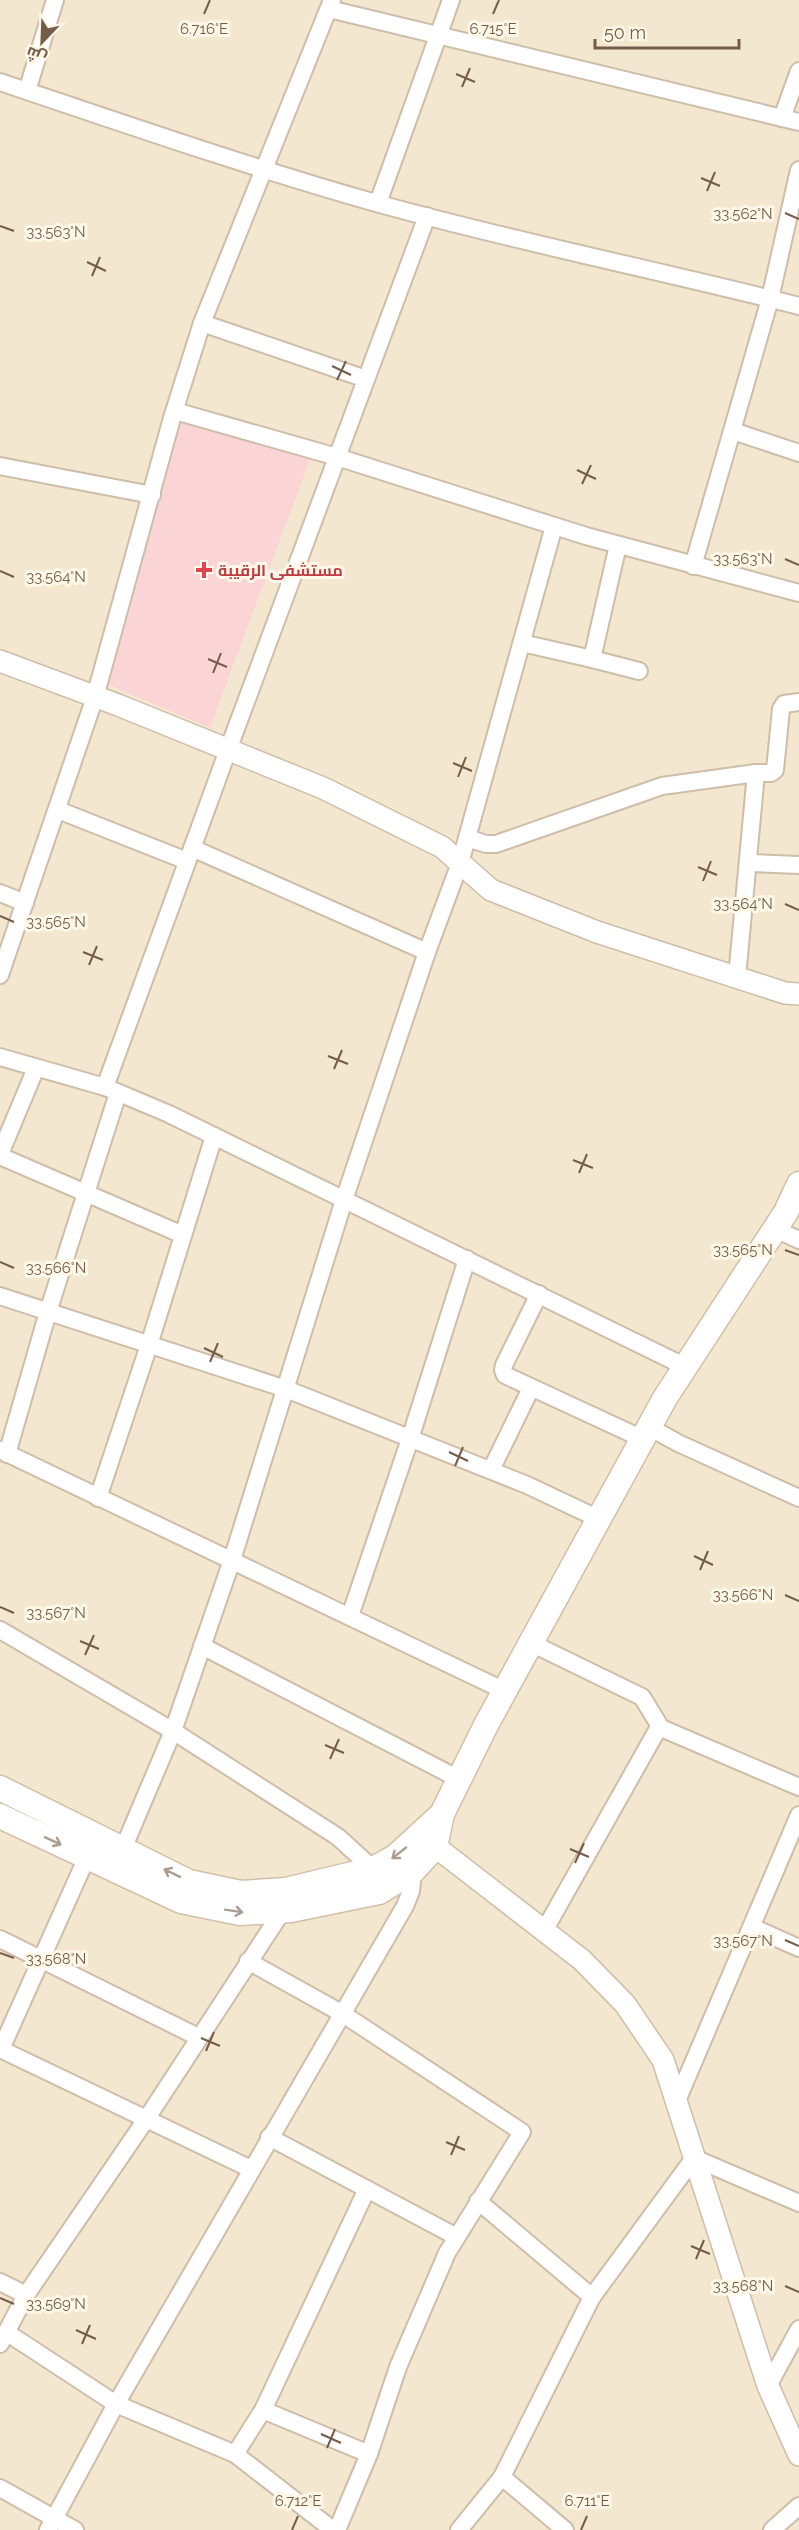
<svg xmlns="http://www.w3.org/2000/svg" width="799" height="2530" font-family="Raleway,Cairo,sans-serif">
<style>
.residential{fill:#f4e7d0}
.medical{fill:#fbd5d6}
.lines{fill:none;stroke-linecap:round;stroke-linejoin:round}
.minor-casing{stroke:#cebda9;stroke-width:20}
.tertiary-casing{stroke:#cebda9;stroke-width:24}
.secondary-casing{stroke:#d3bfa8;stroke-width:27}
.minor{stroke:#fff;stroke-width:16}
.tertiary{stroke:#fff;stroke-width:21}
.secondary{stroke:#fff;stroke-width:24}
.oneway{stroke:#ac9d91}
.ticks{fill:none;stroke:#745c48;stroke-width:2}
.health-dot{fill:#e0444e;stroke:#fff8e8;stroke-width:2}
.labels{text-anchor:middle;stroke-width:6;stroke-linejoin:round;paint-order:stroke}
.health-label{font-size:16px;font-weight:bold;fill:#be3a42;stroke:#fff8e8;text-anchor:start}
.ticks-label{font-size:15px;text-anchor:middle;fill:#745c48;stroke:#fff8e8;stroke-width:6;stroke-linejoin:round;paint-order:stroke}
</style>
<rect width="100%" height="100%" fill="#fdf5e2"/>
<!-- residential -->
<rect class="residential" x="0" y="0" width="799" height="2530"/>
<!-- medical -->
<polygon class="medical" points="179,419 311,457 210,728 107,684"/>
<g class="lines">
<defs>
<g id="minor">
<polyline points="329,9 799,122"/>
<path d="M0,82C125,124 249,167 376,203C516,242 658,270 799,306"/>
<polyline points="27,91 55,0"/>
<polyline points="782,118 799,71"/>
<polyline points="378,203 451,0"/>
<polyline points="202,323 366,379"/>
<polyline points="175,411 337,457 586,536 799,593"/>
<polyline points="733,431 799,453"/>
<polyline points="0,466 152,495"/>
<polyline points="693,566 770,299 799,170"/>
<polyline points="522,643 592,659 618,545"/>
<polyline points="592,659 639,671"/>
<polyline points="58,810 187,861"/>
<polyline points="467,838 486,844 496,844 662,786 756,773 771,773 775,770 781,709 784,704 799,702"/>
<polyline points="192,848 427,952"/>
<polyline points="749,863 799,865"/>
<polyline points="0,893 25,903"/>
<polyline points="0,975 95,697 172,418 202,323 332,0"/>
<polyline points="737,977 756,773"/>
<polyline points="0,1057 105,1087 169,1114 686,1367"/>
<polyline points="105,1087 228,750 427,216"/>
<polyline points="0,1154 36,1068"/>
<polyline points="0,1156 183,1235"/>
<polyline points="775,1229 799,1240"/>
<polyline points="539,1294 504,1365 503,1370 505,1375 643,1439"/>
<polyline points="0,1296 286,1389 527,1485 599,1519"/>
<polyline points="649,1427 678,1443 799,1498"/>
<polyline points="0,1450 505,1691"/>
<polyline points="7,1454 48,1312 118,1093"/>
<polyline points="491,1470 531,1388"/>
<polyline points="98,1498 149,1345 214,1136"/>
<polyline points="350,1616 410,1439 467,1259"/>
<polyline points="0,1630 173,1731 338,1837 373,1869"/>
<polyline points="531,1643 642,1697 661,1728 799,1787"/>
<polyline points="202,1646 459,1779"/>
<polyline points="123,1849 173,1731 232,1560 344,1200 427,952 460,863 554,526"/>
<polyline points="752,1927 799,1948"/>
<polyline points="544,1931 659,1727"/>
<polyline points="0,1939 198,2037"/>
<polyline points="248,1961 343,2014 522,2132 447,2253 398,2367 369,2454 337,2530"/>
<polyline points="0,2049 251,2169"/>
<polyline points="1,2049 87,1857"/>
<polyline points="676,2103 799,1815"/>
<polyline points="269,2137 455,2236"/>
<polyline points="0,2282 26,2295"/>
<polyline points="592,2297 694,2158 799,2203"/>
<polyline points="6,2332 116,2404 235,2454 333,2530"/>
<polyline points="0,2344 26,2295 147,2118 283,1910"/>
<polyline points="768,2386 799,2329"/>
<polyline points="263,2410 369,2454"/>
<polyline points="235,2454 263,2410 367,2189"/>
<polyline points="502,2477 565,2530"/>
<polyline points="0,2488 75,2530"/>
<polyline points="48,2530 116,2404 405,1906 411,1891 413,1871"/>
<polyline points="459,2530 502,2477 592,2297 478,2201"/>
<polyline points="772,2530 799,2506"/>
</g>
<g id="tertiary">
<polyline points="0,661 118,705 323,788 442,847 491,890 597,932 785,993 799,994"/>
<polyline points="423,1837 582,1960 625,2004 663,2060 768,2386 799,2455"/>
</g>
<g id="secondary">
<polyline points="0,1788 189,1882 241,1893 286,1890 373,1869 395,1857 442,1814"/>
<polyline points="0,1816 181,1901 240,1913 291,1910 379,1892 413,1871 435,1847 442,1814 486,1725 665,1398 786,1212 799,1184"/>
</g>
</defs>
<!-- minor casing -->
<use href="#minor" class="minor-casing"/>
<!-- tertiary casing -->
<use href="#tertiary" class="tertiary-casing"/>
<!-- secondary casing -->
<use href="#secondary" class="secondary-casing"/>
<!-- minor -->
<use href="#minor" class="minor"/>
<!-- tertiary -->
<use href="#tertiary" class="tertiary"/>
<!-- secondary -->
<use href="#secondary" class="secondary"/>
</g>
<!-- one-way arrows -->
<defs><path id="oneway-shaft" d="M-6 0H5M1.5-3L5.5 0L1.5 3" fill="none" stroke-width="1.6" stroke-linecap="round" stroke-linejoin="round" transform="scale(1.5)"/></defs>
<g class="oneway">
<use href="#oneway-shaft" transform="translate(53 1841) rotate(25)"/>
<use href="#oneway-shaft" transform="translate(399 1853) rotate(142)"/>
<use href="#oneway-shaft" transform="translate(172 1873) rotate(-154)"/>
<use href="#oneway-shaft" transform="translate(234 1911) rotate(9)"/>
</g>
<!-- ticks -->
<path class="ticks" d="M204,14L210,0M493,14L499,0M456,74L475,82M462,87L470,68M701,178L720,186M707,191L715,172M785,213L799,219M0,226L14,231M87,262L106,271M92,276L100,257M332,366L351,375M337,380L346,361M577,470L596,479M582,484L591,465M785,559L799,565M0,571L14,577M208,659L227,667M213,673L221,653M453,763L472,771M458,777L466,757M698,867L717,875M703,881L711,861M785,904L799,910M0,916L14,922M83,952L103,960M89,965L97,946M328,1056L348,1064M334,1069L342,1050M573,1160L593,1168M579,1173L587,1154M785,1250L799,1255M0,1262L14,1268M204,1348L223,1357M210,1362L218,1343M449,1452L468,1461M455,1466L463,1447M694,1556L713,1565M700,1570L708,1551M785,1595L799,1601M0,1607L14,1613M80,1641L99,1649M85,1655L94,1635M325,1745L344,1753M330,1759L339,1739M570,1849L589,1857M575,1863L584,1843M785,1940L799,1946M0,1953L14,1958M201,2038L220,2046M206,2051L214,2032M446,2142L465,2150M451,2155L459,2136M691,2246L710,2254M696,2259L704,2240M785,2286L799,2292M0,2298L14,2304M76,2330L96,2339M82,2344L90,2325M321,2434L341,2443M327,2448L335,2429M292,2530L298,2516M581,2530L587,2516"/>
<!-- markers -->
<path class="health-dot" d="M201 561h6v6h6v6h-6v6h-6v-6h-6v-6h6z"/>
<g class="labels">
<!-- health labels -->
<g class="health-label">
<text x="218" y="576">مستشفى الرقيبة</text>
</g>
</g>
<g class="ticks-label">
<text x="204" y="34">6.716°E</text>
<text x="493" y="34">6.715°E</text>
<text x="743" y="219">33.562°N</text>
<text x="56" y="237">33.563°N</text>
<text x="743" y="564">33.563°N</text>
<text x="56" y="582">33.564°N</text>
<text x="743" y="909">33.564°N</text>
<text x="56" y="927">33.565°N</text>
<text x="743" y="1255">33.565°N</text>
<text x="56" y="1273">33.566°N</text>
<text x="743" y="1600">33.566°N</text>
<text x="56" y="1618">33.567°N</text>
<text x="743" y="1946">33.567°N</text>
<text x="56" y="1964">33.568°N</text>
<text x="743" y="2291">33.568°N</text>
<text x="56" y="2309">33.569°N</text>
<text x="298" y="2506">6.712°E</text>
<text x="587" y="2506">6.711°E</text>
</g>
<!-- north arrow -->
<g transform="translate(42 42) rotate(203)" stroke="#fff8e8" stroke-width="4.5" paint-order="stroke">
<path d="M0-4.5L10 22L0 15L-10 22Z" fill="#745c48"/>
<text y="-9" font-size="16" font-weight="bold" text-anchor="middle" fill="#745c48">ش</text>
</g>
<!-- scale -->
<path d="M595 39v9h144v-9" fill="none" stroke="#745c48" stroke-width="3"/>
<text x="604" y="39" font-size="18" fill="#745c48" stroke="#fff8e8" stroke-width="4.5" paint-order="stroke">50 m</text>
</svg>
